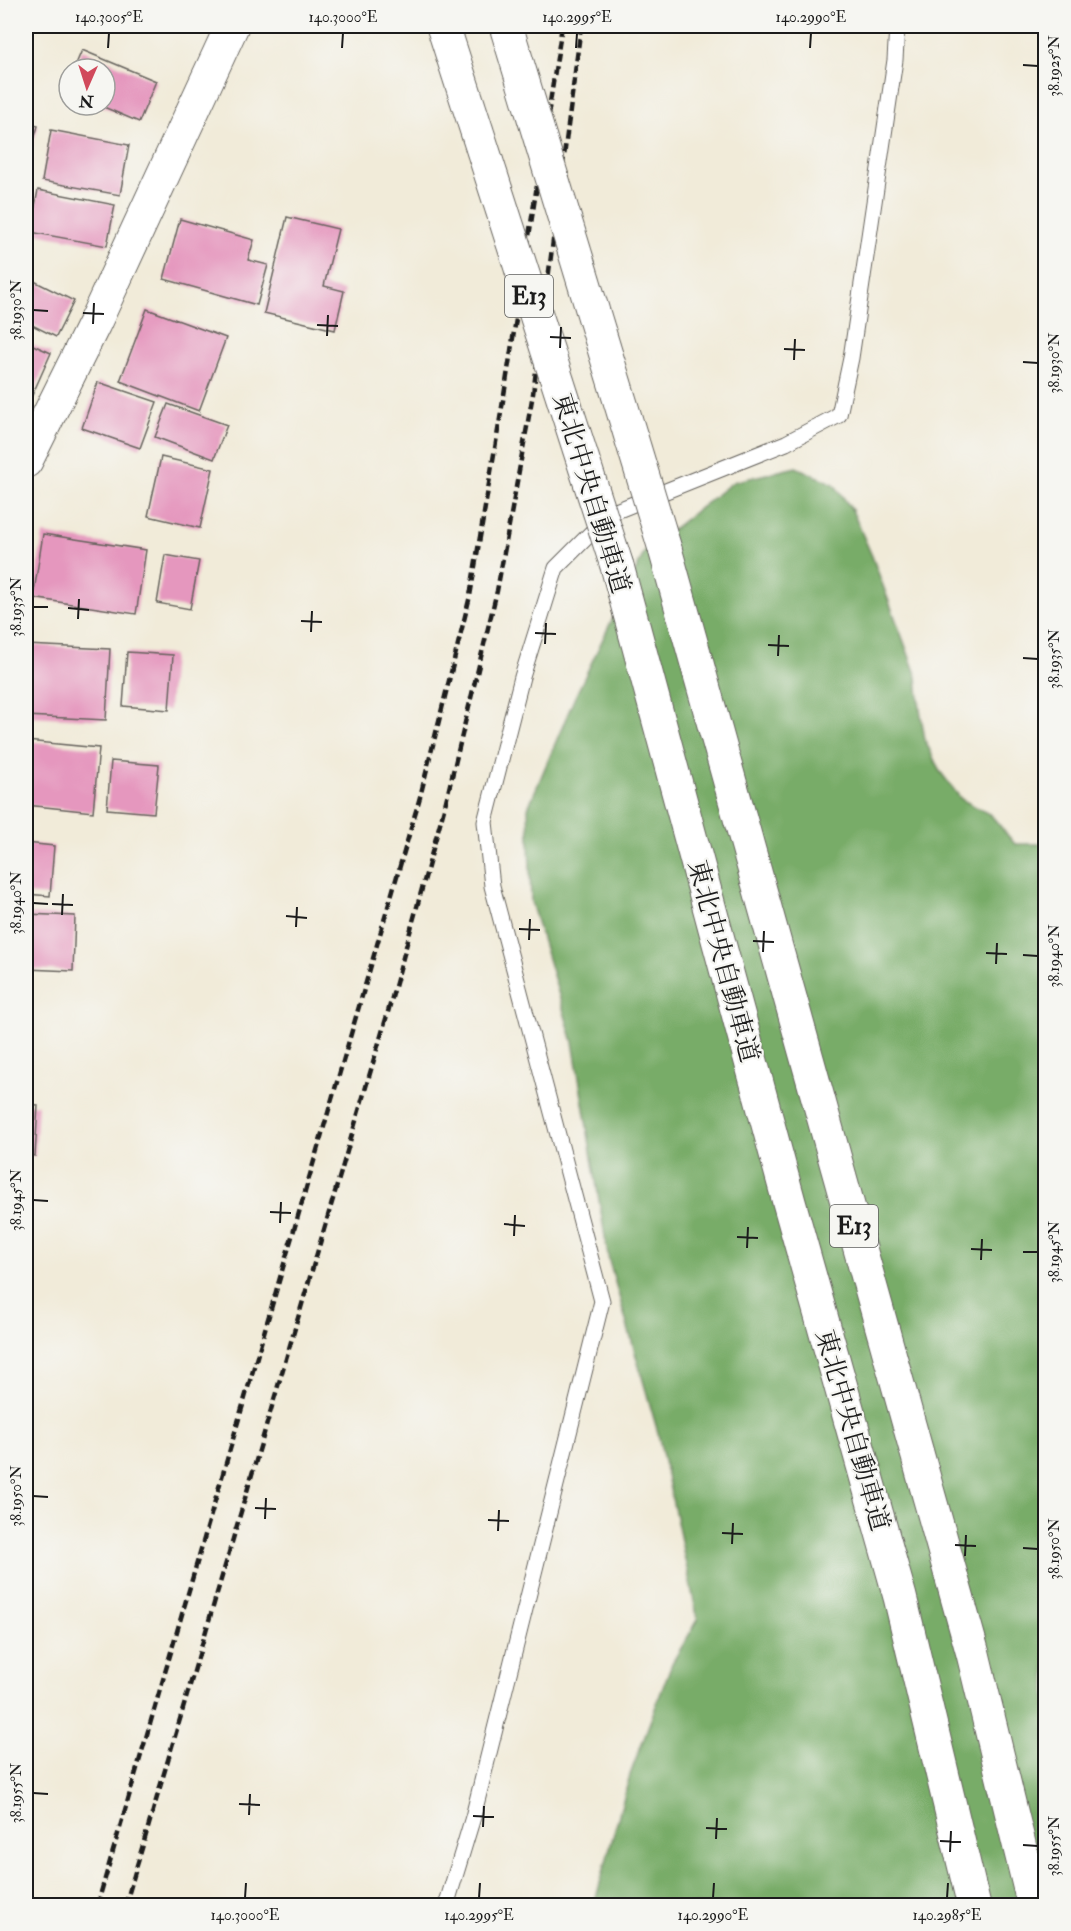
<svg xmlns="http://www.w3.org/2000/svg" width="1071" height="1931" font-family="'IM FELL Double Pica','Noto Serif JP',serif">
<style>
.forest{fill:#78ac67;stroke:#4a6442;stroke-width:1.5}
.building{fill:#e597be}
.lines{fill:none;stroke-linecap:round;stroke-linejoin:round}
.service-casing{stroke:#67645e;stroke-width:17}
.tertiary-casing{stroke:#67645e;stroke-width:35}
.motorway-casing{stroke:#67645e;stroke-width:35}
.service{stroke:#fff;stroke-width:15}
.tertiary{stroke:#fff;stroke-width:33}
.motorway{stroke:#fff;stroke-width:33}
.rail{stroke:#1c1c1c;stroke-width:4.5;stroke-dasharray:9 4.5;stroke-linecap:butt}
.motorway-bridge-casing{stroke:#67645e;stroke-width:35;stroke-linecap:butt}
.motorway-bridge{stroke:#fff;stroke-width:33}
.ticks{fill:none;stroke:#1c1c1c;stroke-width:2}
.labels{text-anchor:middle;stroke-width:4.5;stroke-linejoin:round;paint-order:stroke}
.shield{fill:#f6f6f2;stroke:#5d5d5c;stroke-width:1.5}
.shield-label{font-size:24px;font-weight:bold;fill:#1c1c1c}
.street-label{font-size:26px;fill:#1c1c1c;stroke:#f6f6f2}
.neatline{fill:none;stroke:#1c1c1c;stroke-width:2}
.ticks-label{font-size:15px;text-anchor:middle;fill:#1c1c1c}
</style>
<rect width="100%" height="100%" fill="#f6f6f2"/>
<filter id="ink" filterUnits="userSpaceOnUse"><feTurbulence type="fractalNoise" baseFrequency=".0167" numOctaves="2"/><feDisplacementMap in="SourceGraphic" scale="12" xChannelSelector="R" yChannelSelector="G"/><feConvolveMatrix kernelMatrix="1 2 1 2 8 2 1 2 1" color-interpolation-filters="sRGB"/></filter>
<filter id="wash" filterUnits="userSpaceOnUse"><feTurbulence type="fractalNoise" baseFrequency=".008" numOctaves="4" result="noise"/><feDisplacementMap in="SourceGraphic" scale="24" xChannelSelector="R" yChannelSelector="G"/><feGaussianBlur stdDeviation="1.35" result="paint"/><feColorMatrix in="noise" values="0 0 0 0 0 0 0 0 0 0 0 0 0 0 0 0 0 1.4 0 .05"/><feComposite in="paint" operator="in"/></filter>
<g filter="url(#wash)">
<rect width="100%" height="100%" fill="#f1ebd9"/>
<!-- forest -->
<polygon class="forest" points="796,467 834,484 852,510 872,556 917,677 920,709 925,740 939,770 961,799 991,815 1015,844 1045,844 1046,1893 1020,1905 594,1905 630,1775 672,1663 698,1620 658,1433 609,1261 573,1042 531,902 528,808 574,699 645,551 733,482"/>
<g id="blocks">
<!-- building -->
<g class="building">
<polygon points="82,50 156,81 139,122 99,105 105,105 105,69 74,69"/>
<polygon points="26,122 38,126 26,167"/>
<polygon points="51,130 129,145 120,195 42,181"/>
<polygon points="38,190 115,205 107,246 30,232"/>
<polygon points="287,217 338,229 324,286 344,291 335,330 264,313"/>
<polygon points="180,219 254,240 248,260 268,265 257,305 164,279"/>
<polygon points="28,278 74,301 56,337 26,322 26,284"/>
<polygon points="147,309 226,338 199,411 120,381"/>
<polygon points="26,342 51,353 26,409"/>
<polygon points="98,382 157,402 140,448 82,428"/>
<polygon points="168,404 227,425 214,459 155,437"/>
<polygon points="161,457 213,469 200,528 148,516"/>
<polygon points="43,534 146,550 136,614 33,598"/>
<polygon points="165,555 199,561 190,609 157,603"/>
<polygon points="26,645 110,649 106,720 26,716"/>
<polygon points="127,652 173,655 169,710 123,706"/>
<polygon points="26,741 99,748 93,812 26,805"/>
<polygon points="111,761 159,765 154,813 107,809"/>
<polygon points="26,843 54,846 50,896 26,894"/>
<polygon points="26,914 75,916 73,971 26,969"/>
<polygon points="26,1104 38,1105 35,1156 26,1155"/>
</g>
</g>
</g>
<g filter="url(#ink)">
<use href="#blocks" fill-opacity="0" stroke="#67645e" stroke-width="1.5"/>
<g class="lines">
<defs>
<polyline id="service" points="446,1906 473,1817 602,1301 492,886 485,822 522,677 556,568 611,513 786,443 839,415 851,358 895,60 897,26"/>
<polyline id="tertiary" points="26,461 94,324 232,26"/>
<g id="motorway">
<polyline points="665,549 973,1654 1034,1906"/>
<polyline points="617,566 789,1202 900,1597 974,1906"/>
</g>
</defs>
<!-- service casing -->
<use href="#service" class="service-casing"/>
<!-- tertiary casing -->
<use href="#tertiary" class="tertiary-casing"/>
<!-- motorway casing -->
<use href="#motorway" class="motorway-casing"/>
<!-- service -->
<use href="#service" class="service"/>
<!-- tertiary -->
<use href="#tertiary" class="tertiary"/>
<!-- motorway -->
<use href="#motorway" class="motorway"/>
<!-- rail -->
<g class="rail">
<polyline points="97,1906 420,797 470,596 505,389 562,26"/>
<polyline points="125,1906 388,1012 445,805 497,591 533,394 581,26"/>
</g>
<defs>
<g id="motorway-bridge">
<polyline points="443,26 617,566"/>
<polyline points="506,26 665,549"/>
</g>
</defs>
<!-- motorway-bridge casing -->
<use href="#motorway-bridge" class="motorway-bridge-casing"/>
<!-- motorway-bridge -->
<use href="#motorway-bridge" class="motorway-bridge"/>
</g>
</g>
<!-- ticks -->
<path class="ticks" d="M108,48L109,33M342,48L343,33M576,48L577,33M810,48L811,33M1023,65L1038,66M33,310L48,311M83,313L104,314M93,324L94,303M317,325L338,326M327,336L328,315M550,337L571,338M560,348L561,327M784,349L805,350M794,360L795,339M1023,362L1038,363M33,607H48M68,608L89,610M78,619L79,599M301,621L322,622M311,632L312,611M535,633L556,634M545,644L546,623M768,645L789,646M778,656L779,635M1023,658L1038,659M33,903L48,904M52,904L73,905M62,915L63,894M286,916L307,918M296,927L297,907M519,929L540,930M529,940L530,919M753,941L774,942M763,952L764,931M986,953L1007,954M1023,955L1038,956M996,964L997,943M33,1200L48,1201M270,1212L291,1213M280,1223L281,1202M504,1224L525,1226M514,1236L515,1215M737,1237L758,1238M747,1248L748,1227M971,1249L992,1250M1023,1252H1038M981,1260L982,1239M33,1496L48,1497M255,1508L276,1509M265,1519L266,1498M488,1520L509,1521M498,1531L499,1510M722,1533L743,1534M732,1544L733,1523M955,1545L976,1546M1023,1548L1038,1549M965,1556L966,1535M33,1793L48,1794M239,1804L260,1805M249,1815L250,1794M473,1816L494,1817M483,1827L484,1806M706,1828L727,1829M716,1839L717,1818M940,1841L961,1842M1023,1845L1038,1846M950,1852L951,1831M245,1898L246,1883M479,1898L480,1883M713,1898L714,1883M947,1898L948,1883"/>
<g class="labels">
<!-- shield labels -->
<g class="shield">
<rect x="505" y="275" width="48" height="42" rx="4.5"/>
<rect x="830" y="1205" width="48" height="42" rx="4.5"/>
</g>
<g class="shield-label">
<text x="529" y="304">E13</text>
<text x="854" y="1234">E13</text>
</g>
<!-- street labels -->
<g class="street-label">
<text transform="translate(592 493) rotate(73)" y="9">東北中央自動車道</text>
<text transform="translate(724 961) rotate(75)" y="9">東北中央自動車道</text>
<text transform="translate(853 1430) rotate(74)" y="9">東北中央自動車道</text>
</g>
</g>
<!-- margin -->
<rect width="1071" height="1931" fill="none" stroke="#f6f6f2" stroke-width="66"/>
<!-- north arrow -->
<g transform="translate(87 87) rotate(183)"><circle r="28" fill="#f6f6f2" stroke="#9f9f9c" stroke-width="1.5"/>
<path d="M0-4.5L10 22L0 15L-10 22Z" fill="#d1495b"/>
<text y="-9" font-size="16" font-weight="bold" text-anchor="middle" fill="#1c1c1c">N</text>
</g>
<rect x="33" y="33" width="1005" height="1865" class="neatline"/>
<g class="ticks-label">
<text x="109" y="22">140.3005°E</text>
<text x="343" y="22">140.3000°E</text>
<text x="577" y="22">140.2995°E</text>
<text x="811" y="22">140.2990°E</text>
<text transform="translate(1054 66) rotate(-90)" y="5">38.1925°N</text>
<text transform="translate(16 310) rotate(-90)" y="5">38.1930°N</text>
<text transform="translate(1054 363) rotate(-90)" y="5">38.1930°N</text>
<text transform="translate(16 607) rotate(-90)" y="5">38.1935°N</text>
<text transform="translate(1054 659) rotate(-90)" y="5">38.1935°N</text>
<text transform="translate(16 903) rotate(-90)" y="5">38.1940°N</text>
<text transform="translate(1054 956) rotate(-90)" y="5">38.1940°N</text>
<text transform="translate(16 1200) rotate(-90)" y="5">38.1945°N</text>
<text transform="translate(1054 1252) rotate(-90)" y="5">38.1945°N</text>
<text transform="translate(16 1496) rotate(-90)" y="5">38.1950°N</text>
<text transform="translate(1054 1549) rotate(-90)" y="5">38.1950°N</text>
<text transform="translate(16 1793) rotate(-90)" y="5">38.1955°N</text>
<text transform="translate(1054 1846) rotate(-90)" y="5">38.1955°N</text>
<text x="245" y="1920">140.3000°E</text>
<text x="479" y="1920">140.2995°E</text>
<text x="713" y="1920">140.2990°E</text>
<text x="947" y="1920">140.2985°E</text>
</g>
</svg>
